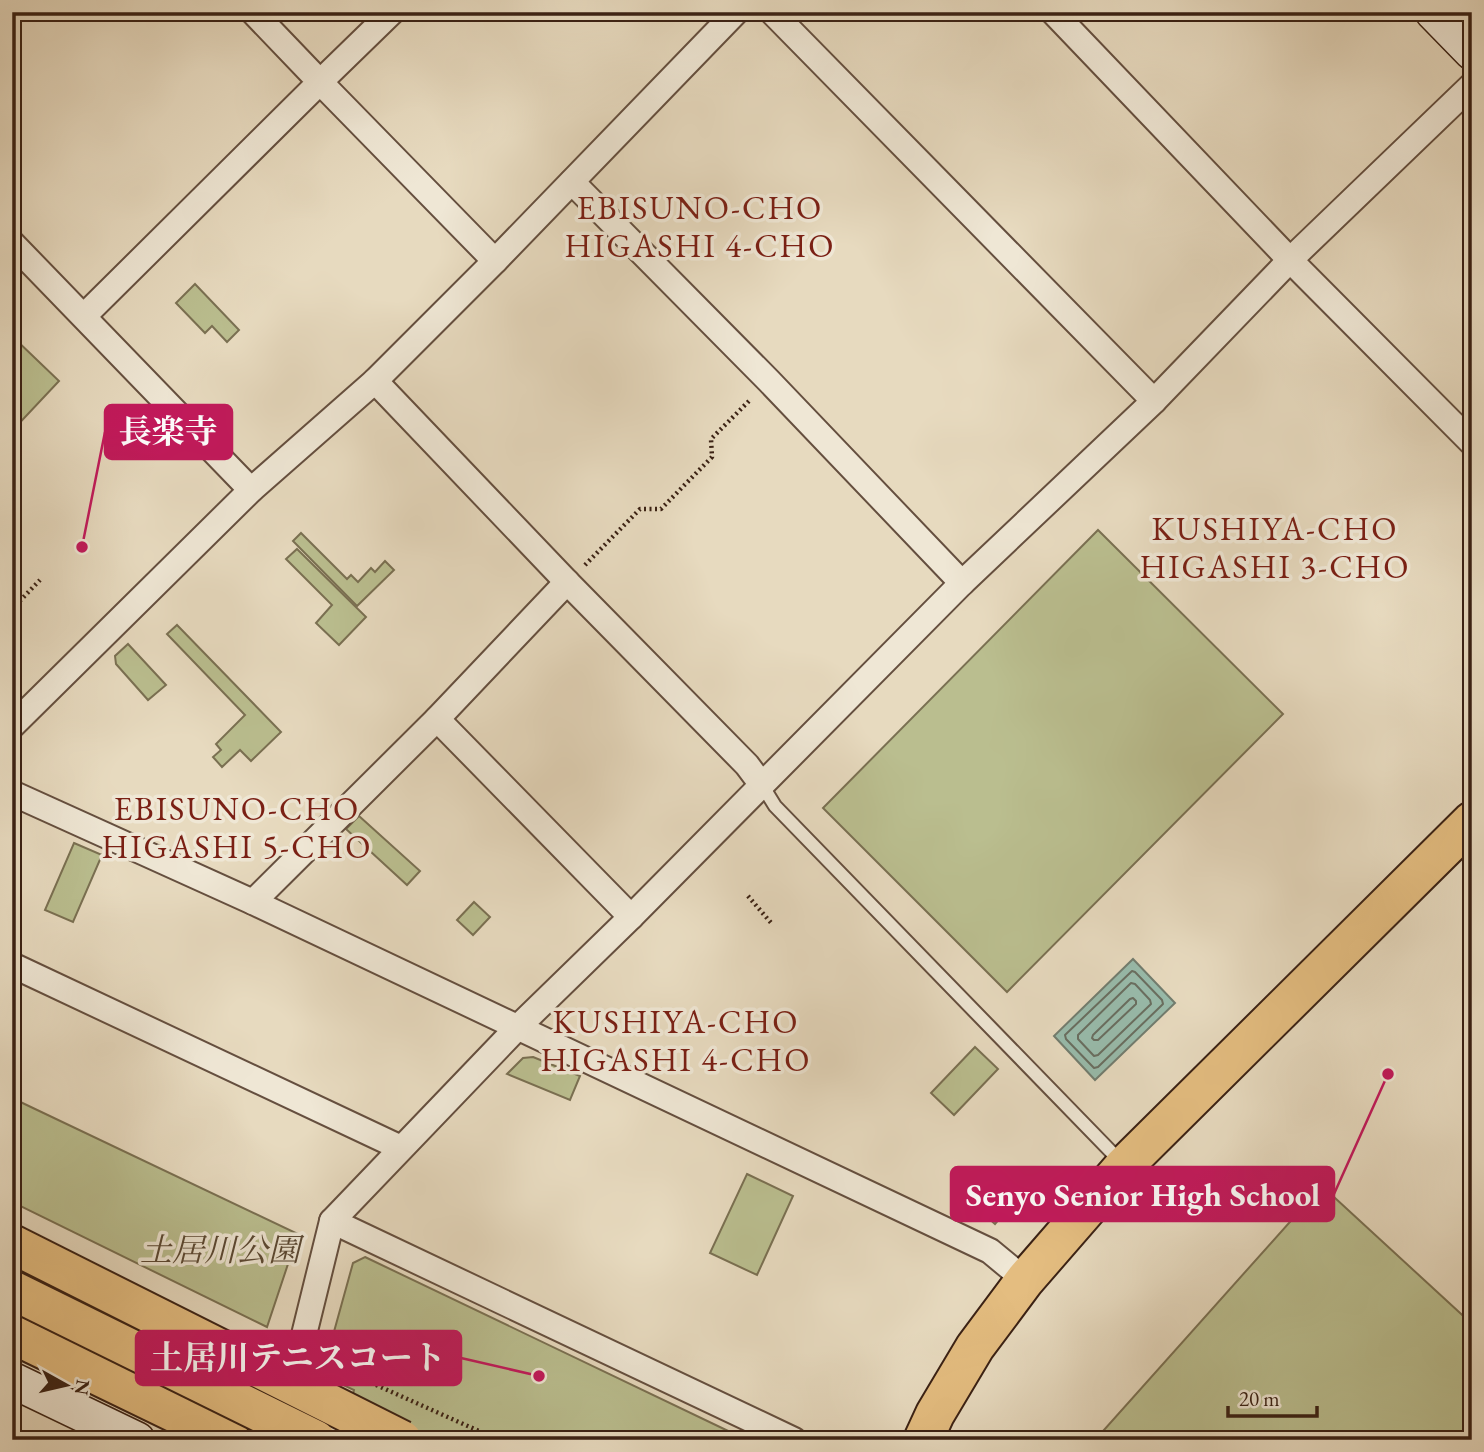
<svg xmlns="http://www.w3.org/2000/svg" width="1484" height="1452" font-family="'EB Garamond','Noto Serif JP',serif">
<style>
.green{fill:#babe8f;stroke:#7a7052;stroke-width:2}
.water{fill:#98bbab;stroke:#727d6f;stroke-width:2}
.lines{fill:none;stroke-linecap:round;stroke-linejoin:round}
.shore{stroke:#696e60;stroke-width:2}
.lane-casing{stroke:#654f3f;stroke-width:16}
.street-casing{stroke:#654f3f;stroke-width:28}
.secondary-casing{stroke:#3a2114;stroke-width:38}
.primary-casing{stroke:#3a2114;stroke-width:42}
.highway-casing{stroke:#3a2114;stroke-width:42}
.path{stroke:#3a2114;stroke-width:4.5;stroke-dasharray:2 3.5;stroke-linecap:butt}
.lane{stroke:#efe7d5;stroke-width:12}
.street{stroke:#efe7d5;stroke-width:24}
.secondary{stroke:#efe7d5;stroke-width:35}
.primary{stroke:#e4bd80;stroke-width:38}
.highway{stroke:#e4bd80;stroke-width:38}
.highway-bridge-casing{stroke:#3a2114;stroke-width:42;stroke-linecap:butt}
.highway-bridge{stroke:#e4bd80;stroke-width:38}
.labels{text-anchor:middle;stroke-width:7;stroke-linejoin:round;paint-order:stroke}
.park-label{font-size:32px;font-style:italic;fill:#5a4833;stroke:#efe7d5}
.neighbourhood-label{font-size:33px;letter-spacing:2px;fill:#7a1f14;stroke:#efe7d5}
.leader{fill:none;stroke:#c2185b;stroke-width:2.5}
.callout-dot{fill:#c2185b;stroke:#efe7d5;stroke-width:2.5}
.callout{fill:#c2185b;stroke:#c2185b;stroke-width:2.5}
.callout-label{font-size:33px;text-anchor:middle;font-weight:bold;fill:#fff}
</style>
<rect width="100%" height="100%" fill="#e7dabf"/>
<filter id="stains"><feTurbulence type="fractalNoise" baseFrequency=".00286" numOctaves="4"/><feColorMatrix values="0 0 0 0 .2 0 0 0 0 .09 0 0 0 0 .02 0 0 0 .5 -.17"/></filter>
<radialGradient id="worn" r=".72"><stop offset=".6" stop-color="#630" stop-opacity="0"/><stop offset="1" stop-color="#630" stop-opacity=".3"/></radialGradient>
<!-- green -->
<g class="green">
<polygon points="195,284 239,330 227,342 212,326 205,333 176,303"/>
<polygon points="12,336 59,381 12,431"/>
<polygon points="1098,530 1283,714 1007,992 823,808"/>
<polygon points="301,533 347,579 351,575 358,582 371,568 375,572 385,561 394,570 357,606 293,541"/>
<polygon points="297,549 366,617 339,645 316,623 332,605 286,559"/>
<polygon points="177,625 281,732 251,761 240,750 222,767 213,757 221,750 216,744 245,715 167,634"/>
<polygon points="128,644 166,685 148,700 116,664 115,656"/>
<polygon points="359,816 420,871 407,885 346,829"/>
<polygon points="74,843 102,855 73,922 45,910"/>
<polygon points="474,902 490,917 473,935 457,920"/>
<polygon points="975,1047 998,1069 954,1115 931,1093"/>
<polygon points="533,1057 580,1076 570,1100 507,1074 523,1058"/>
<polygon points="12,1098 298,1234 267,1327 12,1202"/>
<polygon points="747,1174 793,1196 757,1275 710,1253"/>
<polygon points="1002,1176 1022,1193 995,1224 975,1206"/>
<polygon points="1322,1186 1472,1324 1472,1440 1095,1440"/>
<polygon points="365,1257 747,1440 423,1440 350,1406 354,1390 322,1375 353,1263"/>
</g>
<!-- water -->
<polygon class="water" points="1133,959 1175,1003 1095,1080 1054,1036"/>
<g class="lines">
<!-- shore -->
<g class="shore">
<polygon points="1132,971 1135,972 1162,1000 1163,1004 1098,1067 1094,1068 1066,1039 1065,1035"/>
<polygon points="1131,983 1135,984 1150,1000 1151,1004 1098,1055 1094,1056 1078,1039 1078,1035"/>
<polygon points="1133,998 1136,1001 1136,1004 1098,1040 1094,1040 1092,1038 1093,1035 1130,999"/>
</g>
<defs>
<polyline id="lane" points="762,785 775,806 1122,1163"/>
<g id="street">
<polyline points="392,12 320,82 495,261"/>
<polyline points="772,12 1154,401"/>
<polyline points="1053,12 1290,260 1472,443"/>
<polyline points="572,182 769,381 962,583"/>
<polyline points="12,243 251,490"/>
<polyline points="84,316 320,82 253,12"/>
<polyline points="375,381 567,582 747,765 762,785"/>
<polyline points="437,719 631,917"/>
<polyline points="12,726 251,490 375,381 495,261 736,12"/>
<polyline points="12,793 253,902 990,1251 1025,1280"/>
<polyline points="253,902 437,719 567,582"/>
<polyline points="12,965 401,1148"/>
<polyline points="332,1221 794,1440"/>
<polyline points="287,1397 300,1351 332,1221 517,1028 631,917 962,583 1154,401 1290,260 1472,85"/>
</g>
<g id="secondary">
<polyline points="1433,12 1472,52"/>
<polyline points="76,1302 198,1356"/>
<polyline points="12,1380 137,1440"/>
</g>
<polyline id="primary" points="923,1440 935,1414 975,1347 1025,1280 1124,1166 1472,821"/>
<polyline id="highway" points="12,1334 231,1440"/>
</defs>
<!-- lane casing -->
<use href="#lane" class="lane-casing"/>
<!-- street casing -->
<use href="#street" class="street-casing"/>
<!-- secondary casing -->
<use href="#secondary" class="secondary-casing"/>
<!-- primary casing -->
<use href="#primary" class="primary-casing"/>
<!-- highway casing -->
<use href="#highway" class="highway-casing"/>
<!-- path -->
<g class="path">
<polyline points="585,565 640,509 661,509 712,457 711,439 751,399"/>
<polyline points="12,609 40,580"/>
<polyline points="12,626 15,630"/>
<polyline points="748,896 772,924"/>
<polyline points="356,1376 499,1440"/>
</g>
<!-- lane -->
<use href="#lane" class="lane"/>
<!-- street -->
<use href="#street" class="street"/>
<!-- secondary -->
<use href="#secondary" class="secondary"/>
<!-- primary -->
<use href="#primary" class="primary"/>
<!-- highway -->
<use href="#highway" class="highway"/>
<defs>
<g id="highway-bridge">
<polyline points="12,1244 402,1440"/>
<polyline points="12,1290 316,1440"/>
</g>
</defs>
<!-- highway-bridge casing -->
<use href="#highway-bridge" class="highway-bridge-casing"/>
<!-- highway-bridge -->
<use href="#highway-bridge" class="highway-bridge"/>
</g>
<g class="labels">
<!-- park labels -->
<g class="park-label">
<text x="220" y="1261">土居川公園</text>
</g>
<!-- neighbourhood labels -->
<g class="neighbourhood-label">
<text x="700" y="219">EBISUNO-CHO<tspan x="700" dy="38">HIGASHI 4-CHO</tspan></text>
<text x="1275" y="540">KUSHIYA-CHO<tspan x="1275" dy="38">HIGASHI 3-CHO</tspan></text>
<text x="237" y="820">EBISUNO-CHO<tspan x="237" dy="38">HIGASHI 5-CHO</tspan></text>
<text x="676" y="1033">KUSHIYA-CHO<tspan x="676" dy="38">HIGASHI 4-CHO</tspan></text>
</g>
</g>
<!-- callouts -->
<path class="leader" d="M82 547L105 432M1388 1074L1334 1194M539 1376L461 1358"/>
<g class="callout-dot">
<circle cx="82" cy="547" r="7"/>
<circle cx="1388" cy="1074" r="7"/>
<circle cx="539" cy="1376" r="7"/>
</g>
<g class="callout">
<rect x="105" y="405" width="127" height="54" rx="7"/>
<rect x="951" y="1167" width="383" height="54" rx="7"/>
<rect x="136" y="1331" width="325" height="54" rx="7"/>
</g>
<g class="callout-label">
<text x="168" y="443">長楽寺</text>
<text x="1143" y="1206">Senyo Senior High School</text>
<text x="298" y="1369">土居川テニスコート</text>
</g>
<!-- margin -->
<rect width="1484" height="1452" fill="none" stroke="#e7dabf" stroke-width="42"/>
<rect x="14" y="14" width="1456" height="1424" fill="none" stroke="#3a2114" stroke-width="3.5"/>
<rect x="21" y="21" width="1442" height="1410" fill="none" stroke="#3a2114" stroke-width="2"/>
<!-- north arrow -->
<g transform="translate(66 1385) rotate(98)" stroke="#efe7d5" stroke-width="5" paint-order="stroke">
<path d="M0-5L12 26L0 18L-12 26Z" fill="#3a2114"/>
<text y="-10" font-size="19" font-weight="bold" text-anchor="middle" fill="#3a2114">N</text>
</g>
<!-- scale -->
<path d="M1228 1406v10h89v-10" fill="none" stroke="#3a2114" stroke-width="3.5"/>
<text x="1239" y="1406" font-size="21" fill="#3a2114" stroke="#efe7d5" stroke-width="5" paint-order="stroke">20 m</text>
<rect width="100%" height="100%" filter="url(#stains)"/>
<rect width="100%" height="100%" fill="url(#worn)"/>
</svg>
